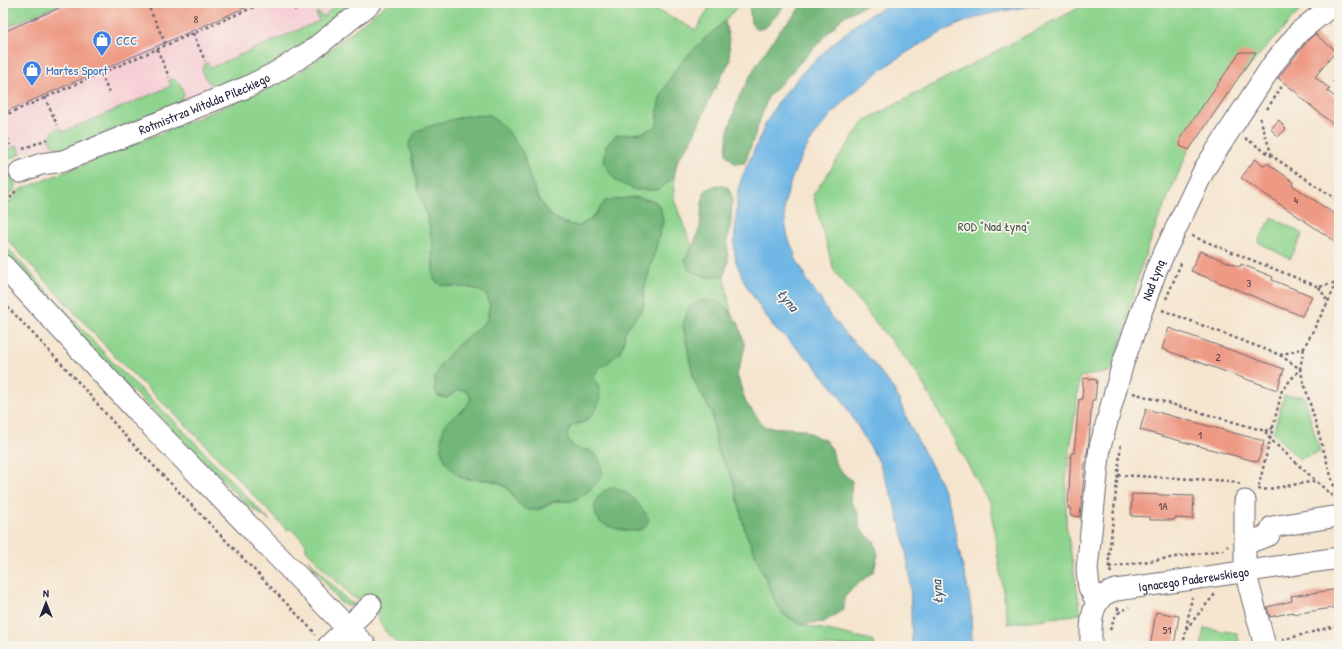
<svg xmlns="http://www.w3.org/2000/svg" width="1342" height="649" font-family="'Patrick Hand',sans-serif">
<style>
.built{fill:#f6cfd6}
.green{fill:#8ed48e;stroke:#587b64;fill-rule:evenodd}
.forest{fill:#72b679;stroke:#4a6c5a}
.water{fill:#6fb7e6;stroke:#486c90}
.building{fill:#ee9984}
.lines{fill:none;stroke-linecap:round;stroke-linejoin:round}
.minor-casing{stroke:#6c666f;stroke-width:23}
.major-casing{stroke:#6c666f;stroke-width:24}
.path{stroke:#6c666f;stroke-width:2.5;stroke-dasharray:3 3;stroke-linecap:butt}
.minor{stroke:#fff;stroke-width:21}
.major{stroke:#fff;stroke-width:22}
.labels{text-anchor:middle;stroke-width:3.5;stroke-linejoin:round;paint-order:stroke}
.number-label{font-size:11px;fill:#55404d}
.shop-label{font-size:13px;fill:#366cbe;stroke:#f7f3e8;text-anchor:start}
.street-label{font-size:13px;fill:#22223b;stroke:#f7f3e8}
.park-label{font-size:13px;fill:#425754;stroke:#f7f3e8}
.water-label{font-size:14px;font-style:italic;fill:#3d5677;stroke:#f7f3e8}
</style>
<rect width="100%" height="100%" fill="#f7f3e8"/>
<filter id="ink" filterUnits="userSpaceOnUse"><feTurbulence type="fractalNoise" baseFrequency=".025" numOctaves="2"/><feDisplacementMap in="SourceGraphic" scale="8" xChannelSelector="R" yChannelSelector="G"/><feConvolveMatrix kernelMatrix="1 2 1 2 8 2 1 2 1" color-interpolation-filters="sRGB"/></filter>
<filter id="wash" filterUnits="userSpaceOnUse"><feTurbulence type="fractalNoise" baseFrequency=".012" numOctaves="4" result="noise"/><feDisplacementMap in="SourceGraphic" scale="16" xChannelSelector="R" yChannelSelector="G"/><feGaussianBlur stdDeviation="0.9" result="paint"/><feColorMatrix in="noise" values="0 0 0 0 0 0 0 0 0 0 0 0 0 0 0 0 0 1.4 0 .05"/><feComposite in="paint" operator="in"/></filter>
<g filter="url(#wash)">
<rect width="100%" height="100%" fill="#f5e5cf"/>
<!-- built -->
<polygon class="built" points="44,3 350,3 218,88 56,153 39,147 21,154 3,155 3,21"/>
<!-- green -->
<g class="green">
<polygon points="3,3 63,3 3,29"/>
<path d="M336,3H356C332,22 308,42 282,58C262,71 239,79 218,88C208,84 204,79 202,69L207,62L210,68L319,21L316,13L317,12L324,17Z"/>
<path d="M388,3H643L696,30L712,3H740L660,100L657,126L641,133L616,135L658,190L674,177V200L692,247L685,260L707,277L724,276L731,314L726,308L689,307L683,325L694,381L712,413L717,449L733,480L745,531L776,603L784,615L800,624L872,640L875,646H400C391,637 377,626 378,612L364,598L359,599L352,597L306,550V544L290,528L287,530L186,425L122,364L3,235V211L19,190L103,157L265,90L296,74L313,63ZM409,144L530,178C542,206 547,223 580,226L595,215L605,201H655L661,209L663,222L644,290L643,308L625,331L623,345L608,363L600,367L594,376L600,393L585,422L571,426L566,435C572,449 576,449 590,450L571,501H556L541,509L521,506L506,487L490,480L466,479L446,424L468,405L471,398L467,391L458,390L447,398L438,396L435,389L441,364L457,346L487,320L490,304L486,294L473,288L441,285L433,269V244L427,216L418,190Z"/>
<polygon points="1088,3 1307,3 1203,116 1157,223 1141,267 1113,371 1080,377 1066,480 1066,524 1081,614 1008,624 990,504 917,373 834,271 813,195 864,121"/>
<path d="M169,79C179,78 182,87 184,95L179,103L62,151L50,143C49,135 52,130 60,127L63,132L171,86L168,80Z"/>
<polygon points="16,146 18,146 21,154 6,160 16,187 3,205 3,151"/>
<polygon points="1272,217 1303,234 1290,259 1258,242"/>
<polygon points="3,243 115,365 182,429 270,521 245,503 160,417 131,390 3,253"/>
<polygon points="1284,396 1304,396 1320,452 1299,459 1273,433"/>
<path d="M308,559L348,601L357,605C350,607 345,606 339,601Z"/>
<polygon points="1204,628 1237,633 1240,646 1201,646"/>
</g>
<!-- forest -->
<g class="forest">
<polygon points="749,3 787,3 766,27 757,30 751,23"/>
<polygon points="802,3 870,3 844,16 768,97 745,163 735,164 726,154 728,131 739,97 754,69 781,28 795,15"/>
<path d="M725,21L729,40L730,61L713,92L691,141L678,159L674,177L658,190H635L616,181L604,164L606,146L616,135L641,133L657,126C658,117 657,107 660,99C674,63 698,45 725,21Z"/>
<path d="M490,115L507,130L523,153L530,178L539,200L551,216L566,224L580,226L595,215L605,201L633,197L655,201L661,209L663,222L644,290L643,308L625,331L623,345L619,353L608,363L600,367L594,376C596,382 600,389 600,394C599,414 588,421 571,426L567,435C572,449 576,449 590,450L599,458L603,474C596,485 584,498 571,501C566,502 561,500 556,501C544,504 537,516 522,507C512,500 513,488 497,482C487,478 476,481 466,479C453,475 440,458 441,444C441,439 443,428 446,424C454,413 465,413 471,398L467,391L458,390L446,398L438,396L435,389V378L441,364L457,346L487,320L490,304L486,294L473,288L441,285L434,280L433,269V244L427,216L418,190L409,144L416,131L439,123L466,116Z"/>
<polygon points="717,185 728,187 732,197 731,223 727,241 728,262 724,276 707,277 689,270 685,260 692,247 700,228 702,204 705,190"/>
<path d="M700,301H718L726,308L739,324L745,347L737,375L746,403L765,427L803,429L819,438L824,439L832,449L835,463L844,474L852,481L850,501C857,510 861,514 859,526L866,535L874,541L878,554L874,571L854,587L844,598V609L824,622L800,624L784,615L776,603L745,531L733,480L717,449L712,413L694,381L683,325L689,307Z"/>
<path d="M614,487C632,493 640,505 649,519C647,523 646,527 642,529C633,534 608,528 600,522C599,521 598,518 597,517C590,503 601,489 614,487Z"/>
</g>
<!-- water -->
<path class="water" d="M893,3H1047C1038,6 1028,6 1020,8C1002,11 984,14 967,21C953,26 939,34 926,41C868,74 803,126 787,195C786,198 785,202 784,206C784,216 787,243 794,250L795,258L805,274L806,280L819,297L830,316L839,325L844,333L861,349L876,366L895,391L911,428L941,483L951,509L957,542L968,590L971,608L972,646H912L910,575L904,539L893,499L879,462L839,395L816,367L784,336L776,330L765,315L746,285L736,262L734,248L738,189L743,175L767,121L779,100L806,69L834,43L854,26L871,14Z"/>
<g id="blocks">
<!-- building -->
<g class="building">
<polygon points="71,3 256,3 3,113 3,32"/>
<polygon points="1315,34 1336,51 1315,77 1330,89 1327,91 1339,100 1339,129 1299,96 1300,95 1278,78 1309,39"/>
<polygon points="1240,52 1256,52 1189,150 1180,146 1181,137"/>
<polygon points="1279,120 1286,129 1278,137 1271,129"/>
<polygon points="1255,159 1265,166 1267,163 1294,182 1292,185 1339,217 1339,244 1241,178"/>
<polygon points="1200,251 1240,267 1241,264 1273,277 1272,280 1312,296 1302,316 1191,271"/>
<polygon points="1169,328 1284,369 1277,390 1162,349"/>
<polygon points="1083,378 1097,380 1095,400 1092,400 1089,441 1087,454 1086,454 1080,517 1070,515 1071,508 1068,508 1071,453 1074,453 1079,399 1082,400"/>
<polygon points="1146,409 1264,441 1258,462 1140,430"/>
<polygon points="1132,494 1194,496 1193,519 1175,518 1174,520 1150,520 1150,517 1131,516"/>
<polygon points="1339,589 1339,607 1293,614 1293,612 1270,617 1267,607 1292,601 1291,596"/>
<polygon points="1156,612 1179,616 1174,646 1150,646"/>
</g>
</g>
</g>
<g filter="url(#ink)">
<use href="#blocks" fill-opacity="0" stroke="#6c666f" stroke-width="1"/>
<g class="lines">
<defs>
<g id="minor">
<path id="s1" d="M20,172L41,164L63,161L247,87L273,74L311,51L371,3"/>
<polyline points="1245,501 1245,571 1265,646"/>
<polyline points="1245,544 1269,535 1272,527 1332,517"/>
<path id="s2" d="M1097,603L1089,587L1087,569L1100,447L1123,363L1157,268L1205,168L1273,64L1299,32L1335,3"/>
<polyline points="328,646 371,605"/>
<path id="s3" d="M1091,646C1091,629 1089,607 1104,595C1107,593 1112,591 1116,590L1339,558"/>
</g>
<polyline id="major" points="3,266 141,415 365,646"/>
</defs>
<!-- minor casing -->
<use href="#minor" class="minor-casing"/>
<!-- major casing -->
<use href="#major" class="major-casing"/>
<!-- path -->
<g class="path">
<polyline points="147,3 166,45"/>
<polyline points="293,3 296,11"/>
<polyline points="1336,24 1339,51"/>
<polyline points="193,33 205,61"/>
<polyline points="157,49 169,77"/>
<polyline points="1339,70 1333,80 1339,85"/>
<polyline points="101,74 109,93"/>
<polyline points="45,97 57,125"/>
<polyline points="1267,109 1281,88 1280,87"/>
<polyline points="3,116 263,3"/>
<polyline points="1260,118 1272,156"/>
<polyline points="3,127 10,145"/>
<polyline points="1245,138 1339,201"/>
<polyline points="23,149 47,139"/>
<polyline points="3,208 17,189"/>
<polyline points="1192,236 1319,287 1337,282 1339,279"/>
<polyline points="1319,287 1328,302 1337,282"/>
<polyline points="1166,299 1182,261"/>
<polyline points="3,302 73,376 127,438 314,632 315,635"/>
<polyline points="1162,310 1280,355 1304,348 1328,302"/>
<polyline points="1280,355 1300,369 1304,348"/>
<polyline points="1133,393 1265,431 1270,439 1316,481"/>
<polyline points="1265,431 1273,428"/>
<polyline points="1118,475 1231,481 1240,484"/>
<polyline points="1337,500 1316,481 1263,490 1258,489 1282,390 1300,369 1338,500"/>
<polyline points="1109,567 1223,550 1228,546"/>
<polyline points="1111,573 1109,567 1109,557 1121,443"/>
<polyline points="1118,607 1118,613 1129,607"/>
<polyline points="1186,629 1215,594"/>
<polyline points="1110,630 1115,617 1118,613"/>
<polyline points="1282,640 1339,625"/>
<polyline points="1183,646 1192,597"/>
</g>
<!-- minor -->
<use href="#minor" class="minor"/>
<!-- major -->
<use href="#major" class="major"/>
</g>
</g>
<!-- icons -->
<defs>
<symbol id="shop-pin" viewBox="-11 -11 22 30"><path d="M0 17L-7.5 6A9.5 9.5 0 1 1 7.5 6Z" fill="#3f7fe0" stroke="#f7f3e8"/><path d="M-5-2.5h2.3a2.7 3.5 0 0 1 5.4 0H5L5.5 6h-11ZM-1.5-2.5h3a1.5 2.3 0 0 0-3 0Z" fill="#fff"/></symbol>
</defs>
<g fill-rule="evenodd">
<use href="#shop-pin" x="91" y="29" width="22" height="30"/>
<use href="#shop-pin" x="21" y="59" width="22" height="30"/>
</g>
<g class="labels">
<!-- number labels -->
<g class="number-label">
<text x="196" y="23">8</text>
<text x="1296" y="204">4</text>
<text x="1249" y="287">3</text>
<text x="1218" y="361">2</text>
<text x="1200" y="439">1</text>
<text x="1163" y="510">1A</text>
<text x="1167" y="634">51</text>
</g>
<!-- shop labels -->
<g class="shop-label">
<text x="116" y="45">CCC</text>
<text x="46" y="75">Martes Sport</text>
</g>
<!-- street labels -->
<g class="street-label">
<text dy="5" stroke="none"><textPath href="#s1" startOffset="197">Rotmistrza Witolda Pileckiego</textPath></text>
<text dy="5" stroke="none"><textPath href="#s2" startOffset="334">Nad Łyną</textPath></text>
<text dy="5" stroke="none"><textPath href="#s3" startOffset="146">Ignacego Paderewskiego</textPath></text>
</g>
<!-- park labels -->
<g class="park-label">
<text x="994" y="231">ROD "Nad Łyną"</text>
</g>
<!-- water labels -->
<g class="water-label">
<text transform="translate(788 300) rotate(51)" y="5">Łyna</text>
<text transform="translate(937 592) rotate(-94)" y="5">Łyna</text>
</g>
</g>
<!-- margin -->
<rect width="1342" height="649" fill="none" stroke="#f7f3e8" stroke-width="16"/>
<!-- north arrow -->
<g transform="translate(46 603)" stroke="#f7f3e8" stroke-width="3" paint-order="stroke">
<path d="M0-3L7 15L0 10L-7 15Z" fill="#22223b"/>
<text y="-6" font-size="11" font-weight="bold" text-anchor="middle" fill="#22223b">N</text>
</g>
</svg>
